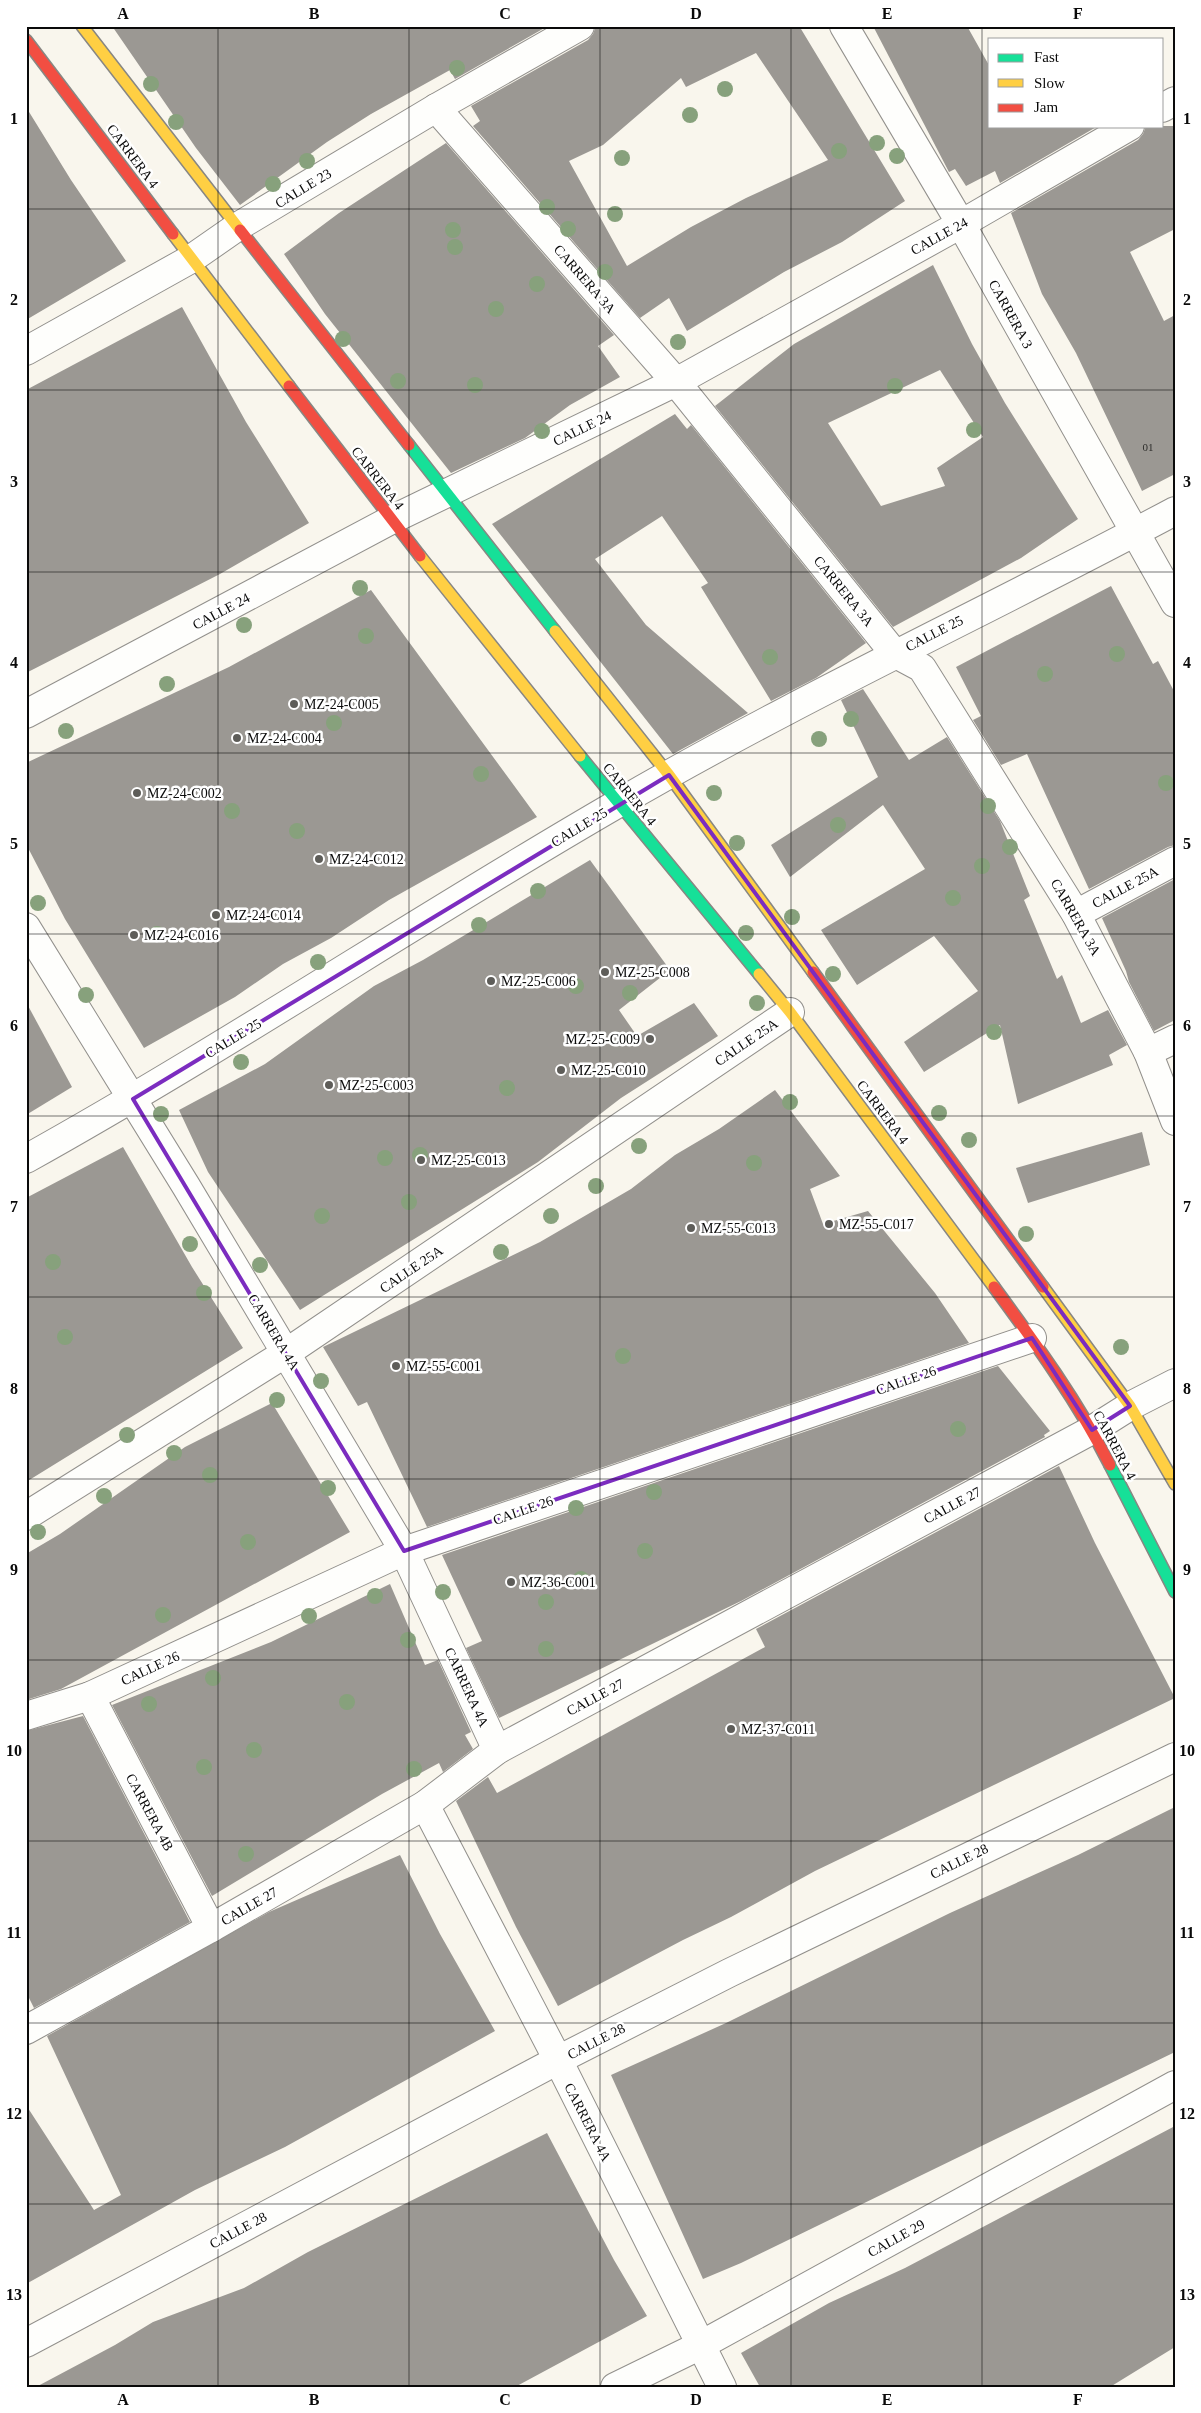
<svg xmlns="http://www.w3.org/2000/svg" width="1201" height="2413" font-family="Georgia,serif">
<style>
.building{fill:#9b9893;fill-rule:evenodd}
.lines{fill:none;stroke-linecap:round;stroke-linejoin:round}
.street-casing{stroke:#92908c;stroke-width:30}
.fast-casing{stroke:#888783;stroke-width:14}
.slow-casing{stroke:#888783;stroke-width:14}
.jam-casing{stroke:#888783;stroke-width:14}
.street{stroke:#fefefc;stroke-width:28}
.fast{stroke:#16e098;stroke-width:11}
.slow{stroke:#ffcf43;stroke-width:11}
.jam{stroke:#f24e42;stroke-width:11}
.tree{fill:#87a17c}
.marked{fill:none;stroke:#7b2cbf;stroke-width:4;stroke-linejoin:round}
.grid{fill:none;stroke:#0a0a0a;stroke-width:1;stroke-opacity:0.55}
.poi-dot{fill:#5e5d59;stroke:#fff;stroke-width:2}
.labels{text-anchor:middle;stroke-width:5;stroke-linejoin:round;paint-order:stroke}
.number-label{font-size:11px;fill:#2e2e2c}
.street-label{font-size:14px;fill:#0a0a0a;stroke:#fff}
.poi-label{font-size:14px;fill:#0a0a0a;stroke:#fff;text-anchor:start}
.neatline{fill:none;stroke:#0a0a0a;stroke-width:2}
.grid-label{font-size:16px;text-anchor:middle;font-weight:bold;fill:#0a0a0a}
</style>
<rect width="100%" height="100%" fill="#f9f6ed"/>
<!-- building -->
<g class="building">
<polygon points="112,26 548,26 455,79 450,70 371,114 327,142 240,205 196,148"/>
<path d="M596,26H806L801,29L905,201L842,242L784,272L687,331L669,298L640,318L473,126L480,121L471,106L588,40L593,34ZM756,53L828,160L746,198L691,227L627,266L569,161L603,145L681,78L686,87Z"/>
<polygon points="873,26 967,26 990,67 990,126 1098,126 1000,183 995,171 966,186 955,169 949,172"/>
<polygon points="26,107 71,180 126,261 26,320"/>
<polygon points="1146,126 1175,126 1175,229 1130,252 1164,321 1175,315 1175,474 1142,491 1076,353 1042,294 1011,213 1138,140 1143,134"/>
<polygon points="446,143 614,335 598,346 620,377 570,405 525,438 451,473 325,314 284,254 339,213"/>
<path d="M933,265L972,344L1005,403L1078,519L1021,558L893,627L715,406L794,344ZM940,370L983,437L937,468L945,486L881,506L828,423Z"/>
<polygon points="182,307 246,422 309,523 220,574 26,673 26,390"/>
<polygon points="675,414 687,429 691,425 866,643 816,678 771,701 701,587 708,583 662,516 595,559 646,625 748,713 673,754 492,524"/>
<polygon points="1111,586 1153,664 1158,661 1175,693 1175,845 1168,847 1089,889 1027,754 1001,765 973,720 981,716 956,667"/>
<polygon points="371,590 537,817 389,900 331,938 283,964 235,997 144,1048 65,919 26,844 26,763 229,667"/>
<polygon points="863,689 909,760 947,737 1000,821 1030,896 1024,900 1057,979 1062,975 1081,1023 1108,1010 1127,1045 1109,1055 1113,1065 1018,1104 1000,1025 924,1072 904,1042 978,991 934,936 857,985 821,930 925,869 883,805 790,877 771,845 878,777 841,700"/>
<polygon points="590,860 670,970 619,1010 637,1036 694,1003 718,1036 621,1098 538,1162 300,1310 208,1172 179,1110 265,1064 374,986 423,960"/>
<polygon points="1175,879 1175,1020 1154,1031 1129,982 1126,971 1102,918"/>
<polygon points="26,1002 72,1087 26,1115"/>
<polygon points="775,1090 840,1176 810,1189 823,1224 868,1211 935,1293 969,1343 427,1527 367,1402 358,1406 323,1347 540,1242 631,1189 675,1155 719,1129"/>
<polygon points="1142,1132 1150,1165 1028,1203 1016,1168"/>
<polygon points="123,1147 192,1267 243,1348 26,1482 26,1198"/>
<polygon points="998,1366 1050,1431 1044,1435 1045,1437 741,1601 499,1718 466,1648 482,1641 442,1555"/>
<polygon points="272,1403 350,1532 61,1689 26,1700 26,1554 60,1534 185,1447"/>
<polygon points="1059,1466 1095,1543 1175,1698 815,1871 731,1917 683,1940 558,2006 516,1927 456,1801 488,1777 497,1793 765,1647 756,1629"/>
<polygon points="390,1584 425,1665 438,1660 471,1732 465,1735 473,1749 443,1772 439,1763 382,1794 212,1896 112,1705 271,1642"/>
<polygon points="83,1716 190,1922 34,2008 26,1992 26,1731"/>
<polygon points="1175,1807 1175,2052 741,2263 703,2279 611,2075 726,2023 950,1913 1078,1855"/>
<polygon points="400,1855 440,1934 495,2031 285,2147 195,2190 26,2284 26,2105 94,2210 121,2195 47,2036 269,1912"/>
<polygon points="1175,2126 1175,2347 1110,2387 760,2387 741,2353 829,2303 905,2268"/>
<polygon points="547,2133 614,2260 647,2316 515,2387 36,2387 115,2345 153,2322 244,2288 308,2252"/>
</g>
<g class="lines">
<defs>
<g id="street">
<polyline points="844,26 961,224 1175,603"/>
<polyline points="436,108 676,382 894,653 922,668 1076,914 1148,1052 1175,1121"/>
<polyline points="1162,108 1175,101"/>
<polyline points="26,351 191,259 237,227 436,108 580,26"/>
<polyline points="26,714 391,520 676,382 961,224 1130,126"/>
<polyline points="1076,914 1175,861"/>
<polyline points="26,927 186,1186 404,1551 497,1750"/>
<polyline points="1148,1052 1175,1039"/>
<path d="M26,1159C227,1047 418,919 617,804C799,698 990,610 1175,511"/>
<polyline points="26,1516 286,1353 790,1012"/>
<polyline points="90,1696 211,1928"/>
<polyline points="26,1716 90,1696 404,1551 1032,1338"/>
<polyline points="425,1805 558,2060 722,2387"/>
<polyline points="26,2030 211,1928 425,1805 497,1750 1092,1430 1130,1406 1175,1383"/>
<polyline points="26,2343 558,2060 729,1973 1175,1757"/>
<polyline points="615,2387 701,2345 1175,2085"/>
</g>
<g id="fast">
<polyline points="409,445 555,631"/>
<polyline points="580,756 759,974"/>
<polyline points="1110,1465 1175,1592"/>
</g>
<g id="slow">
<polyline points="82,26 240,230"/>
<polyline points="173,234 289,386"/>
<polyline points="420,556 580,756"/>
<polyline points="555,631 669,775 813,972"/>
<polyline points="759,974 790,1012 994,1287"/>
<polyline points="1043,1287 1130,1406 1175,1484"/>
</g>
<g id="jam">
<polyline points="26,40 173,234"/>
<polyline points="240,230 409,445"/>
<polyline points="289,386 420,556"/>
<polyline points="813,972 1043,1287"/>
<path d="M994,1287C1036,1344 1078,1402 1110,1465"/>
</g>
</defs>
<!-- street casing -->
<use href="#street" class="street-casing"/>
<!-- fast casing -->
<use href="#fast" class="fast-casing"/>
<!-- slow casing -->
<use href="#slow" class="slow-casing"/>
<!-- jam casing -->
<use href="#jam" class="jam-casing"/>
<!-- street -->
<use href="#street" class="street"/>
<!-- fast -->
<use href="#fast" class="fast"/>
<!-- slow -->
<use href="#slow" class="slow"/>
<!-- jam -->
<use href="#jam" class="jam"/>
</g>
<!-- trees -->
<g class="tree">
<circle cx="457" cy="68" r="8"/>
<circle cx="151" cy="84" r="8"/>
<circle cx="725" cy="89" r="8"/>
<circle cx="690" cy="115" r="8"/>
<circle cx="176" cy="122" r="8"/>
<circle cx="877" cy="143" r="8"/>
<circle cx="839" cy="151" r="8"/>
<circle cx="897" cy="156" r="8"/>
<circle cx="622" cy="158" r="8"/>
<circle cx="307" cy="161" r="8"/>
<circle cx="273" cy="184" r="8"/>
<circle cx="547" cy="207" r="8"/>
<circle cx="615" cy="214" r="8"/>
<circle cx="568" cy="229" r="8"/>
<circle cx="453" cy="230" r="8"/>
<circle cx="455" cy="247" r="8"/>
<circle cx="605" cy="272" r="8"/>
<circle cx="537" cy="284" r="8"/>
<circle cx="496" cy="309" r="8"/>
<circle cx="343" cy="339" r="8"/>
<circle cx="678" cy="342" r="8"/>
<circle cx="398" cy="381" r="8"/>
<circle cx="475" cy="385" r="8"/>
<circle cx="895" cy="386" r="8"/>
<circle cx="974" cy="430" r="8"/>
<circle cx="542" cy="431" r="8"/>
<circle cx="360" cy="588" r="8"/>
<circle cx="244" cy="625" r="8"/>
<circle cx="366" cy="636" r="8"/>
<circle cx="1117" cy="654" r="8"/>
<circle cx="770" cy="657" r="8"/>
<circle cx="1045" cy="674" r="8"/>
<circle cx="167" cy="684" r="8"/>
<circle cx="851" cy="719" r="8"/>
<circle cx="334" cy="723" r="8"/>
<circle cx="66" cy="731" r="8"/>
<circle cx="819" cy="739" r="8"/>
<circle cx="481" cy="774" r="8"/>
<circle cx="1166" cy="783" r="8"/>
<circle cx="714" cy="793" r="8"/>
<circle cx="988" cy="806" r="8"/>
<circle cx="232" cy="811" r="8"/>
<circle cx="838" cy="825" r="8"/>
<circle cx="297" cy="831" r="8"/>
<circle cx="737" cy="843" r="8"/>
<circle cx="1010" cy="847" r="8"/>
<circle cx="982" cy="866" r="8"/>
<circle cx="538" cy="891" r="8"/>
<circle cx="953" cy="898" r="8"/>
<circle cx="38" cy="903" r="8"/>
<circle cx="792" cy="917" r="8"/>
<circle cx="479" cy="925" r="8"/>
<circle cx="746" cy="933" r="8"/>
<circle cx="157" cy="934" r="8"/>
<circle cx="318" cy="962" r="8"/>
<circle cx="833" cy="974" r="8"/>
<circle cx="576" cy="986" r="8"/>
<circle cx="630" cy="993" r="8"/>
<circle cx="86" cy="995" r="8"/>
<circle cx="757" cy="1003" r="8"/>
<circle cx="994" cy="1032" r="8"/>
<circle cx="241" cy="1062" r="8"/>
<circle cx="507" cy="1088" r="8"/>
<circle cx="790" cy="1102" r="8"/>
<circle cx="939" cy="1113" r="8"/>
<circle cx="161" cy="1114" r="8"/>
<circle cx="969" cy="1140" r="8"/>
<circle cx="639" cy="1146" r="8"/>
<circle cx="420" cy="1155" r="8"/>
<circle cx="385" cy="1158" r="8"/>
<circle cx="754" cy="1163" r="8"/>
<circle cx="596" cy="1186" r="8"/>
<circle cx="409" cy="1202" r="8"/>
<circle cx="322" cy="1216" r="8"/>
<circle cx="551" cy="1216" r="8"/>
<circle cx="1026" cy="1234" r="8"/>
<circle cx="190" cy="1244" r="8"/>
<circle cx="501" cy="1252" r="8"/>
<circle cx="53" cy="1262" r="8"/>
<circle cx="260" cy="1265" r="8"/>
<circle cx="204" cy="1293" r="8"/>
<circle cx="65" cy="1337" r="8"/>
<circle cx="1121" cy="1347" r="8"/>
<circle cx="623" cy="1356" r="8"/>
<circle cx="321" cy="1381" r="8"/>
<circle cx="277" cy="1400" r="8"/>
<circle cx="958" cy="1429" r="8"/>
<circle cx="127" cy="1435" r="8"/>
<circle cx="174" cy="1453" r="8"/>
<circle cx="210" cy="1475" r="8"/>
<circle cx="328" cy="1488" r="8"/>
<circle cx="654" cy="1492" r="8"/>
<circle cx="104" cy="1496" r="8"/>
<circle cx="576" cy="1508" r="8"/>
<circle cx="38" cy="1532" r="8"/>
<circle cx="248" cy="1542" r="8"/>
<circle cx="645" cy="1551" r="8"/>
<circle cx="581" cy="1579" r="8"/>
<circle cx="443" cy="1592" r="8"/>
<circle cx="375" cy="1596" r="8"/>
<circle cx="546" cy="1602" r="8"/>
<circle cx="163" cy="1615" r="8"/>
<circle cx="309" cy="1616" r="8"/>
<circle cx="408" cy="1640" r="8"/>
<circle cx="546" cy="1649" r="8"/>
<circle cx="213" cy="1678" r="8"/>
<circle cx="347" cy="1702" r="8"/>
<circle cx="149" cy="1704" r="8"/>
<circle cx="254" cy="1750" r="8"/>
<circle cx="204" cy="1767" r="8"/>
<circle cx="414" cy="1769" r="8"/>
<circle cx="246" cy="1854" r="8"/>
</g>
<!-- marked area -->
<path class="marked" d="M669,775L1130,1406L1092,1430L1032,1338L404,1551L133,1099Z"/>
<!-- grid -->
<path class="grid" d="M218,26V2387M409,26V2387M600,26V2387M791,26V2387M982,26V2387M26,209H1175M26,390H1175M26,572H1175M26,753H1175M26,934H1175M26,1116H1175M26,1297H1175M26,1479H1175M26,1660H1175M26,1841H1175M26,2023H1175M26,2204H1175"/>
<!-- markers -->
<g class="poi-dot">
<circle cx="294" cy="704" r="5"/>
<circle cx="237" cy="738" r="5"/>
<circle cx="137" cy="793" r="5"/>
<circle cx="319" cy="859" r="5"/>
<circle cx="216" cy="915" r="5"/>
<circle cx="134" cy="935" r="5"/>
<circle cx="605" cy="972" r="5"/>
<circle cx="491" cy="981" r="5"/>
<circle cx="650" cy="1039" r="5"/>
<circle cx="561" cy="1070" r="5"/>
<circle cx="329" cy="1085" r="5"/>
<circle cx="421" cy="1160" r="5"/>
<circle cx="829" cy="1224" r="5"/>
<circle cx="691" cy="1228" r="5"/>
<circle cx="396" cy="1366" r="5"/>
<circle cx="511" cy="1582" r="5"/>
<circle cx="731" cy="1729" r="5"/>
</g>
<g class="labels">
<!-- number labels -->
<g class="number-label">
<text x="1148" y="451">01</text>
</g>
<!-- street labels -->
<g class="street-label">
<text transform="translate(133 156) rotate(53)" y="5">CARRERA 4</text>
<text transform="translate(303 188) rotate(-31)" y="5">CALLE 23</text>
<text transform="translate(939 236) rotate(-29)" y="5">CALLE 24</text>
<text transform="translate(585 279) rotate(49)" y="5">CARRERA 3A</text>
<text transform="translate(1011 314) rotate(61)" y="5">CARRERA 3</text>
<text transform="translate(582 428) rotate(-26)" y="5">CALLE 24</text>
<text transform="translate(378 478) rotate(52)" y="5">CARRERA 4</text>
<text transform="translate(844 591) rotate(51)" y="5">CARRERA 3A</text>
<text transform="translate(221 611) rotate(-28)" y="5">CALLE 24</text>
<text transform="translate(934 633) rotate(-27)" y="5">CALLE 25</text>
<text transform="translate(630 794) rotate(51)" y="5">CARRERA 4</text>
<text transform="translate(579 827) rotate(-31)" y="5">CALLE 25</text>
<text transform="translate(1125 887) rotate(-28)" y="5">CALLE 25A</text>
<text transform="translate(1076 917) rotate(60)" y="5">CARRERA 3A</text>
<text transform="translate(233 1038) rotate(-31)" y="5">CALLE 25</text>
<text transform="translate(746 1042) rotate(-34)" y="5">CALLE 25A</text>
<text transform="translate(883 1112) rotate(53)" y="5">CARRERA 4</text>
<text transform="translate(411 1269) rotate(-34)" y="5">CALLE 25A</text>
<text transform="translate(274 1332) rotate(59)" y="5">CARRERA 4A</text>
<text transform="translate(906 1380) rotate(-19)" y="5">CALLE 26</text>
<text transform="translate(1115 1445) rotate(62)" y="5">CARRERA 4</text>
<text transform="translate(952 1505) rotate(-28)" y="5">CALLE 27</text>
<text transform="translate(523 1510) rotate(-19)" y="5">CALLE 26</text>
<text transform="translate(150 1668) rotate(-25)" y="5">CALLE 26</text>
<text transform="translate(467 1687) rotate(65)" y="5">CARRERA 4A</text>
<text transform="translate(595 1697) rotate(-28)" y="5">CALLE 27</text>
<text transform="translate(150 1812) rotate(62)" y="5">CARRERA 4B</text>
<text transform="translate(959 1861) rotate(-26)" y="5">CALLE 28</text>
<text transform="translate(249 1906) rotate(-30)" y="5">CALLE 27</text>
<text transform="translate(596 2041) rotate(-27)" y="5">CALLE 28</text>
<text transform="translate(588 2122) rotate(63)" y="5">CARRERA 4A</text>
<text transform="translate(238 2230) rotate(-28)" y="5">CALLE 28</text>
<text transform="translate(896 2238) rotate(-29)" y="5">CALLE 29</text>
</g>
<!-- poi labels -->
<g class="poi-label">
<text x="304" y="709">MZ-24-C005</text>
<text x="247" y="743">MZ-24-C004</text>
<text x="147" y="798">MZ-24-C002</text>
<text x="329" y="864">MZ-24-C012</text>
<text x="226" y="920">MZ-24-C014</text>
<text x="144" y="940">MZ-24-C016</text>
<text x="615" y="977">MZ-25-C008</text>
<text x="501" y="986">MZ-25-C006</text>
<text x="640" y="1044" text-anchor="end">MZ-25-C009</text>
<text x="571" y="1075">MZ-25-C010</text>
<text x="339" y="1090">MZ-25-C003</text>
<text x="431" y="1165">MZ-25-C013</text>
<text x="839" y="1229">MZ-55-C017</text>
<text x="701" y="1233">MZ-55-C013</text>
<text x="406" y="1371">MZ-55-C001</text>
<text x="521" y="1587">MZ-36-C001</text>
<text x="741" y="1734">MZ-37-C011</text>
</g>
</g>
<!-- border -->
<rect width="1201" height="2413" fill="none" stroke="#ffffff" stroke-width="55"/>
<!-- legend -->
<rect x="988" y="38" width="175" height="90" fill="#ffffff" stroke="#9d9d9d"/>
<rect x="998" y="54" width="25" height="8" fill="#16e098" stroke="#9d9d9d"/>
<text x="1034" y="62" font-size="15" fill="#0a0a0a">Fast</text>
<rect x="998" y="79" width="25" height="8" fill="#ffcf43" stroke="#9d9d9d"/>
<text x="1034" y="88" font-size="15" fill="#0a0a0a">Slow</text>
<rect x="998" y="104" width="25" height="8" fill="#f24e42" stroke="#9d9d9d"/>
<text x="1034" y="112" font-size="15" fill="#0a0a0a">Jam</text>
<rect x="28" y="28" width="1146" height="2358" class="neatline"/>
<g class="grid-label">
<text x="123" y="19">A</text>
<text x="314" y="19">B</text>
<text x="505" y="19">C</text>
<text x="696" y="19">D</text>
<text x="887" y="19">E</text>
<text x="1078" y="19">F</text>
<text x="14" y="124">1</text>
<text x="1187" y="124">1</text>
<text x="14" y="305">2</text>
<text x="1187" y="305">2</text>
<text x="14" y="487">3</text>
<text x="1187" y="487">3</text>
<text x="14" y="668">4</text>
<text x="1187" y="668">4</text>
<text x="14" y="849">5</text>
<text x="1187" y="849">5</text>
<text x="14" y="1031">6</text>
<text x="1187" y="1031">6</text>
<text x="14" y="1212">7</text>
<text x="1187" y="1212">7</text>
<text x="14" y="1394">8</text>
<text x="1187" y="1394">8</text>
<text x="14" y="1575">9</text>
<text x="1187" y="1575">9</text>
<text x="14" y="1756">10</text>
<text x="1187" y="1756">10</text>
<text x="14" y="1938">11</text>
<text x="1187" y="1938">11</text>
<text x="14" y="2119">12</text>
<text x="1187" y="2119">12</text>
<text x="14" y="2300">13</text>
<text x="1187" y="2300">13</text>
<text x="123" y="2405">A</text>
<text x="314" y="2405">B</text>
<text x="505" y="2405">C</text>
<text x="696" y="2405">D</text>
<text x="887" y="2405">E</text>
<text x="1078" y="2405">F</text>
</g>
</svg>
